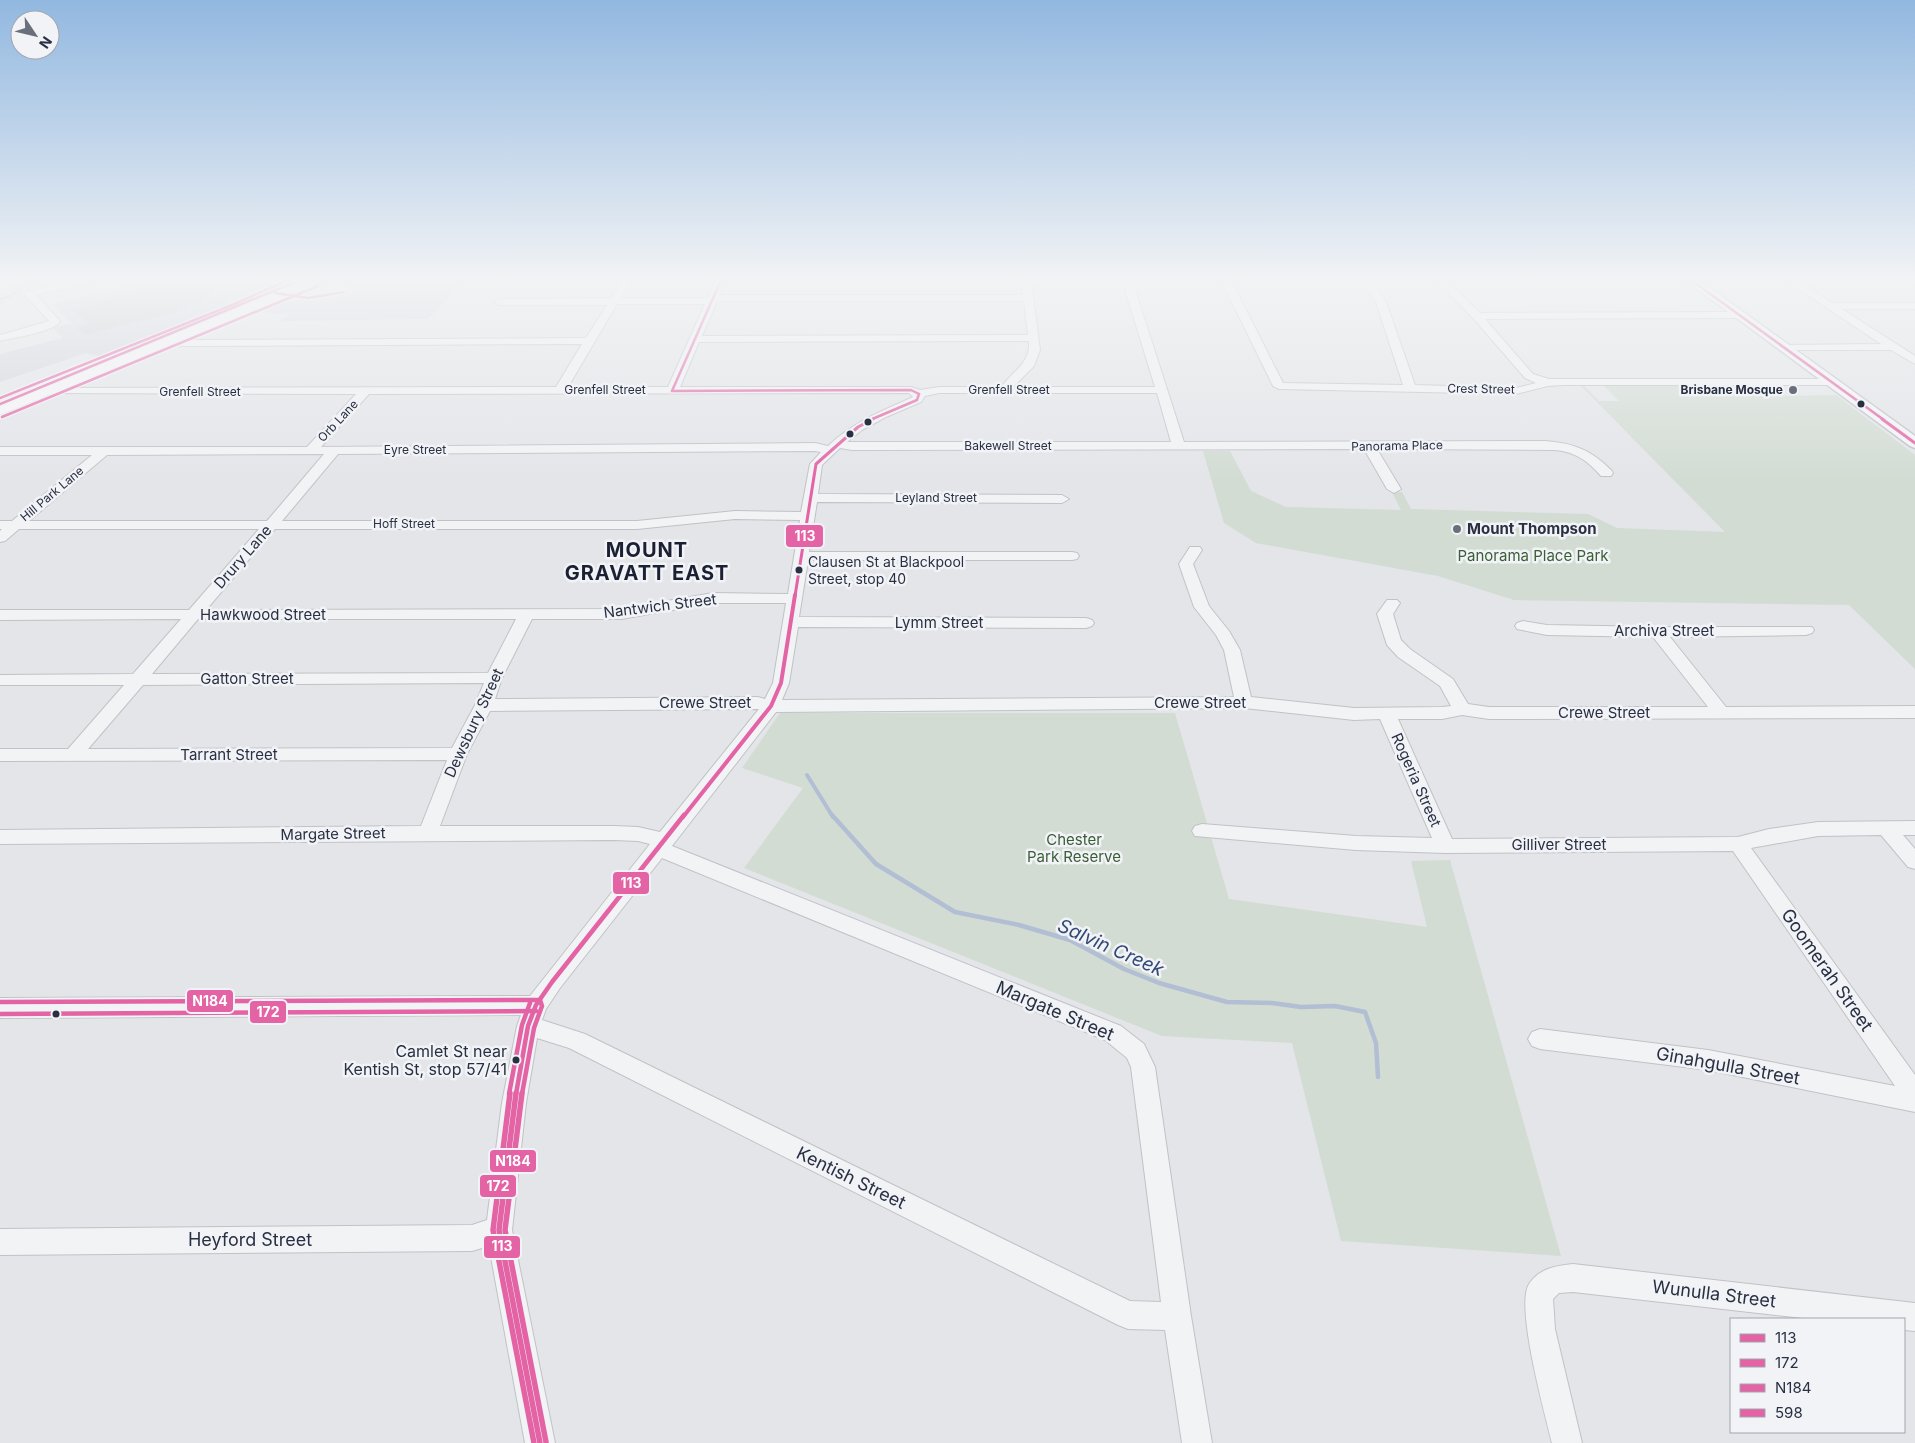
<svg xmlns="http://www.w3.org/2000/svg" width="1915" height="1443" font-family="Inter,sans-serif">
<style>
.built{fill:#d3d6dd}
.green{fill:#d2dcd3}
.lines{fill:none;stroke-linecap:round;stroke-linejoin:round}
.stream-far2{stroke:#b1bed3;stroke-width:2.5}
.stream-far1{stroke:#b1bed3;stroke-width:4}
.stream{stroke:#b1bed3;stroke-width:4.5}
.building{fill:#caccd0}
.minor-casing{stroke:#c0c2c6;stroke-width:2}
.major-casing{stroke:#bfc2c6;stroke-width:3}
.minor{fill:#f2f3f5;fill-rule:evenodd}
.major{fill:#f6f6f7;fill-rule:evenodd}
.bus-1-far4-casing{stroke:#f1f3f7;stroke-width:5}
.bus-1-far3-casing{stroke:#f1f3f7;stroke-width:6}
.bus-1-far2-casing{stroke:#f1f3f7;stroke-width:8}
.bus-1-far1-casing{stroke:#f1f3f7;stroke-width:8}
.bus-1-casing{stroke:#f1f3f7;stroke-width:9}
.bus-2-far2-casing{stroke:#f1f3f7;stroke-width:5}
.bus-2-far1-casing{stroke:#f1f3f7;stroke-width:8}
.bus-2-casing{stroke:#f1f3f7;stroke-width:9}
.bus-3-far2-casing{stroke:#f1f3f7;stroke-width:5}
.bus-3-far1-casing{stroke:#f1f3f7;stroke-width:8}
.bus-3-casing{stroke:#f1f3f7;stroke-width:9}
.bus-4-casing{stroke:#f1f3f7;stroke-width:5}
.bus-1-far4{stroke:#e463a4;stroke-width:2.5}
.bus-1-far3{stroke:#e463a4;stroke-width:3}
.bus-1-far2{stroke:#e463a4;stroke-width:4}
.bus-1-far1{stroke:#e463a4;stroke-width:4.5}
.bus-1{stroke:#e463a4;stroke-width:5.5}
.bus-2-far2{stroke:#e463a4;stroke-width:2.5}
.bus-2-far1{stroke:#e463a4;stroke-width:4.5}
.bus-2{stroke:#e463a4;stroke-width:5.5}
.bus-3-far2{stroke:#e463a4;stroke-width:2.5}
.bus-3-far1{stroke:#e463a4;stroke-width:4.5}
.bus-3{stroke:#e463a4;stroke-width:5.5}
.bus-4{stroke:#e463a4;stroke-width:2.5}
.poi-dot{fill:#6a6f7c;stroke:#f1f3f7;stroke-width:2}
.bus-dot{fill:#293042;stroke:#f1f3f7;stroke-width:2}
.labels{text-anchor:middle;stroke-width:5;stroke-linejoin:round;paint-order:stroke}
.far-street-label{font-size:12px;fill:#293042;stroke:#f1f3f7}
.far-poi-label{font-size:12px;font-weight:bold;fill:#293042;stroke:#f1f3f7;text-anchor:end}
.bus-label{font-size:14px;fill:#293042;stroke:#f1f3f7;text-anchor:start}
.poi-label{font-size:15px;font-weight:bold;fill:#293042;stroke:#f1f3f7;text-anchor:start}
.park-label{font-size:15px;fill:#3a5e36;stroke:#f1f3f7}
.street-label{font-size:15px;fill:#293042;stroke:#f1f3f7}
.near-bus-label{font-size:16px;fill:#293042;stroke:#f1f3f7;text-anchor:end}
.near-street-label{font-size:18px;fill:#293042;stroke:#f1f3f7}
.near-water-label{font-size:19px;font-style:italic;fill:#334a76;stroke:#f1f3f7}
.district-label{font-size:20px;font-weight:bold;letter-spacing:1px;fill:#1b2133;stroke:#f1f3f7}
.line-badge{stroke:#f1f3f7;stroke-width:2}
.badge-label{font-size:14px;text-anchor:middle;font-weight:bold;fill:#fff}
</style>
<rect width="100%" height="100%" fill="#e3e5e8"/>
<!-- built -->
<g class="built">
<polygon points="140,280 293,280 254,298 106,358 86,353 0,382 0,354 63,338 53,328 72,323 52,304 143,283"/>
<polygon points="364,280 465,280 428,319 280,321 290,314 253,312 271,304 354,292 351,286"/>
</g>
<!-- green -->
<g class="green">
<polygon points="17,280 37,280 29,292 22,294 25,298 0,304 0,295 9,293"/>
<polygon points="1770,384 1785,396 1836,395 1915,455 1915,669 1849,605 1514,600 1438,576 1256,543 1224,523 1203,451 1230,451 1251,491 1286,507 1401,510 1392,492 1402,492 1411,509 1588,514 1617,528 1725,532 1580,385 1583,385 1599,401 1619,401 1603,385"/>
<polygon points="780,713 1175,713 1229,899 1427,927 1411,861 1450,860 1561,1256 1341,1241 1292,1043 1162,1036 744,868 803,788 742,768"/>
</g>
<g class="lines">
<!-- stream-far2 -->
<g class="stream-far2">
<polyline points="14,294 29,280"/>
<polyline points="0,299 10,296"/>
</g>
<!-- stream-far1 -->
<polyline class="stream-far1" points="807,775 833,817"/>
<!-- stream -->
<polyline class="stream" points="832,815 876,864 955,912 1019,925 1070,940 1124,969 1159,983 1227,1002 1272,1003 1301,1007 1335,1006 1365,1012 1376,1043 1378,1077"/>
</g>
<!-- building -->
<polygon class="building" points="158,280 228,280 196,304 183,308 176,312 85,335 76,327 89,324 73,310 97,304 94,302 138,291 132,286"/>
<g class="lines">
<defs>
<g id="minor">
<path d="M78,280H96L94,282L36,295L59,320L60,322C50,333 15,337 0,341V335L49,321L26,296V292Z"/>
<path d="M622,280H632L621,298H708L716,280H726L719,295H1023L1021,280H1031L1040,350L1034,366L1013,387H1155L1122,280H1132L1184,442L1545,441C1573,443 1591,450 1611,470L1613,473L1611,476H1601C1588,461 1576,452 1555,450L1377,449L1401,489L1394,493L1387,489L1364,449L852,450L840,448L822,465L818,494L1062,495L1069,499L1062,503L817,502L809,552H1072L1077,553L1079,556L1077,559L1072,560H808L799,617L1086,618L1092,620L1094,623L1092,626L1086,628L798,627L789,683L782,700L1234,697L1224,650L1216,635L1194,607L1179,564L1190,547H1200L1202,550L1193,564L1209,606L1229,631L1240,650L1251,697L1354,708L1442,707L1451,706L1440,686L1398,657L1387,645L1377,614L1387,600H1397L1400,603L1393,614L1401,640L1410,649L1453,679L1468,704L1489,707H1708L1653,637L1547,635L1517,629L1515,626L1517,623L1523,621L1547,625L1658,627H1812L1814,630L1812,633L1806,635L1670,637L1726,707L1915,706V718L1489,719L1462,715L1442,719H1398L1452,839L1738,837L1769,829L1818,822L1915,821V835H1903L1915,849V869L1908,867L1881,835L1818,836L1751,848L1915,1075V1112L1708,1070L1540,1049L1532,1046L1528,1039L1532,1032L1540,1029L1708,1050L1895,1086L1733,851L1445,853L1356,850L1195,836L1192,831L1195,826L1202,824L1356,836L1432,838L1380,719L1354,720L1244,708L776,712L672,846L1121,1026L1144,1044L1155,1067L1191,1316L1212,1443H1182L1165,1330L1128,1329L1118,1325L569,1048L537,1038L526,1103L512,1230L555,1443H525L489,1246L472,1251L0,1255V1229L472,1225L487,1220L502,1103L517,1026L521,1015L0,1018V998L530,996L650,844L638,841L614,840L0,844V830L421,826L447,760L0,761V749H68L124,685H0V675L133,674L181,619L0,620V610H189L259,529H19L5,541L0,542V531L2,529H0V521H12L92,455H0V447H307L356,394L42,393L40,391L46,388L556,387L582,344L184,346L165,343L164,341L169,338L184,340L586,338L607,305H499L494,302L499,299L611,298ZM717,301H1024L1028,335L702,336ZM617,304H705L668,387H568ZM1029,341C1031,363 1013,371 1001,387H939L920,390L911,387H680L699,342ZM909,393L913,397C880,412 855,421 828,446L815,443L321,447L369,394ZM939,393H1157L1171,442H847L862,430L886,417L921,402L925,396ZM815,451L821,452L810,464L801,512L735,511L637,521H282L338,454ZM324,454L267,521H29L107,455ZM735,519L800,520L788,594L713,593L621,609L206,610L275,529H637ZM713,603H786L773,683L765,699L758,697L495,699L502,678L532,619H621ZM198,619H516L488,673L152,674ZM484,683L475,705L452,748L88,749L143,685ZM759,709L660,832L638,827L614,826H440L467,754L490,711ZM662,858L1105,1040L1127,1058L1131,1067L1161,1302L1130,1301L585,1034L542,1020L546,1009L560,988Z"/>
<polygon points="1221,280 1231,280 1283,383 1403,385 1376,302 1360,280 1370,280 1386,302 1415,385 1516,388 1536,383 1525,378 1473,318 1436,280 1446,280 1480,313 1739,312 1744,315 1739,318 1485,319 1533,374 1549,379 1830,379 1836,382 1830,385 1564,385 1548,386 1516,394 1279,389 1273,386"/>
<polygon points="1785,280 1797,280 1832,303 1915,303 1915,309 1842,309 1915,356 1915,364 1891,350 1780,350 1779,348 1784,345 1881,344"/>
<path d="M1573,1264L1915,1303V1331L1904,1330V1319H1812L1573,1292L1559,1293L1553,1299L1555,1329L1582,1443H1552C1545,1414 1515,1306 1529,1284C1540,1268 1555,1266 1573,1264Z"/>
</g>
<g id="major">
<polygon points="305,280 321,280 319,282 258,310 0,415 0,406"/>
<polygon points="1685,280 1699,280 1915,436 1915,448 1910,446"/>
</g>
</defs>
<!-- minor casing -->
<use href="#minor" class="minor-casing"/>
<!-- major casing -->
<use href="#major" class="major-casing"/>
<!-- minor -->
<use href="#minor" class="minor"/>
<!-- major -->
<use href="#major" class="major"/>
<defs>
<g id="bus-1-far4">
<polyline points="1691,280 1884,420"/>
<polyline points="275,293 308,298 344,292"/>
<polyline points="672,391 911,390 919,394"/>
<polyline points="672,391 721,280"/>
<polyline points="870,420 917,400 919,394"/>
</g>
<g id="bus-1-far3">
<polyline points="1882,419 1915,443"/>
<polyline points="795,596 816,464 858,427 873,419"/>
</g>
<polyline id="bus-1-far2" points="683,817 771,706 781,683 795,595"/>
<polyline id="bus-1-far1" points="516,1094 528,1026 536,1005 552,982 684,815"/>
<polyline id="bus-1" points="516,1093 499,1230 540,1443"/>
<polyline id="bus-2-far2" points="2,417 318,286"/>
<g id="bus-2-far1">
<polyline points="0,1014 536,1011"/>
<polyline points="509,1094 522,1025 530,1003"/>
</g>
<polyline id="bus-2" points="510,1093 493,1230 534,1443"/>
<polyline id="bus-3-far2" points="0,398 232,305 288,280"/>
<polyline id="bus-3-far1" points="0,1002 540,1000 542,1006 534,1028 522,1094"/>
<polyline id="bus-3" points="522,1093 505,1230 546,1442"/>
<polyline id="bus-4" points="0,404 300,280"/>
</defs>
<!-- bus-1-far4 casing -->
<use href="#bus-1-far4" class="bus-1-far4-casing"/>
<!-- bus-1-far3 casing -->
<use href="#bus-1-far3" class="bus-1-far3-casing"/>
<!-- bus-1-far2 casing -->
<use href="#bus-1-far2" class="bus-1-far2-casing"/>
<!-- bus-1-far1 casing -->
<use href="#bus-1-far1" class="bus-1-far1-casing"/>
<!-- bus-1 casing -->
<use href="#bus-1" class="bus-1-casing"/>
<!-- bus-2-far2 casing -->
<use href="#bus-2-far2" class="bus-2-far2-casing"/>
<!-- bus-2-far1 casing -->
<use href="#bus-2-far1" class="bus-2-far1-casing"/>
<!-- bus-2 casing -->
<use href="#bus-2" class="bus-2-casing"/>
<!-- bus-3-far2 casing -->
<use href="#bus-3-far2" class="bus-3-far2-casing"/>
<!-- bus-3-far1 casing -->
<use href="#bus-3-far1" class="bus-3-far1-casing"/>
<!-- bus-3 casing -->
<use href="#bus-3" class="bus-3-casing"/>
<!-- bus-4 casing -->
<use href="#bus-4" class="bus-4-casing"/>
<!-- bus-1-far4 -->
<use href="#bus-1-far4" class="bus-1-far4"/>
<!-- bus-1-far3 -->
<use href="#bus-1-far3" class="bus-1-far3"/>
<!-- bus-1-far2 -->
<use href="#bus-1-far2" class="bus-1-far2"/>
<!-- bus-1-far1 -->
<use href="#bus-1-far1" class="bus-1-far1"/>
<!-- bus-1 -->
<use href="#bus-1" class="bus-1"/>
<!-- bus-2-far2 -->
<use href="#bus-2-far2" class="bus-2-far2"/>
<!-- bus-2-far1 -->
<use href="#bus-2-far1" class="bus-2-far1"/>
<!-- bus-2 -->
<use href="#bus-2" class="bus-2"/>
<!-- bus-3-far2 -->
<use href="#bus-3-far2" class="bus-3-far2"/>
<!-- bus-3-far1 -->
<use href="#bus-3-far1" class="bus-3-far1"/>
<!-- bus-3 -->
<use href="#bus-3" class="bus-3"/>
<!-- bus-4 -->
<use href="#bus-4" class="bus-4"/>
</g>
<!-- sky -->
<linearGradient id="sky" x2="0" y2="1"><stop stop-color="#92b8e0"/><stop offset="0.58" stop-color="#f2f3f5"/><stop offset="1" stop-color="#f2f3f5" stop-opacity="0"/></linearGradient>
<rect width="1915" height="482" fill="url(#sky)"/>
<!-- markers -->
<g class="poi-dot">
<circle cx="1793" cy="390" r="5"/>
<circle cx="1457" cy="529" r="5"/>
</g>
<g class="bus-dot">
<circle cx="1861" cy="404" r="4.5"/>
<circle cx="868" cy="422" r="4.5"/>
<circle cx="850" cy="434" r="4.5"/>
<circle cx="799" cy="570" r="4.5"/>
<circle cx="56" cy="1014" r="4.5"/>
<circle cx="516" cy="1060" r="4.5"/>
</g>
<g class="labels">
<!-- far-street labels -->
<g class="far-street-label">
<text transform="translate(1481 389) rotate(1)" y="4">Crest Street</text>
<text x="605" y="394">Grenfell Street</text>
<text x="1009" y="394">Grenfell Street</text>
<text x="200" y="396">Grenfell Street</text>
<text transform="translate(338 421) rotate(-47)" y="4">Orb Lane</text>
<text x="1008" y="450">Bakewell Street</text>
<text transform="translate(1397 446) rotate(-1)" y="4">Panorama Place</text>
<text x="415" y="454">Eyre Street</text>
<text transform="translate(52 494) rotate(-40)" y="4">Hill Park Lane</text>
<text x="936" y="502">Leyland Street</text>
<text x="404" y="528">Hoff Street</text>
</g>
<!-- far-poi labels -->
<g class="far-poi-label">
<text x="1783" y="394">Brisbane Mosque</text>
</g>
<!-- bus labels -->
<g class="bus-label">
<text x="808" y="567">Clausen St at Blackpool<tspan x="808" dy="17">Street, stop 40</tspan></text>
</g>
<!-- poi labels -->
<g class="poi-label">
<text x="1467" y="534">Mount Thompson</text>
</g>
<!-- park labels -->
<g class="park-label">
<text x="1533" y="561">Panorama Place Park</text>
<text x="1074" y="845">Chester<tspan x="1074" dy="17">Park Reserve</tspan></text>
</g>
<!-- street labels -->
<g class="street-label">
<text transform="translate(243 557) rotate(-49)" y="5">Drury Lane</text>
<text transform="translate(660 606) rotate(-7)" y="5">Nantwich Street</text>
<text x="263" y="620">Hawkwood Street</text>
<text x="939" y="628">Lymm Street</text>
<text x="1664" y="636">Archiva Street</text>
<text x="247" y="684">Gatton Street</text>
<text x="705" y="708">Crewe Street</text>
<text x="1200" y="708">Crewe Street</text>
<text x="1604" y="718">Crewe Street</text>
<text transform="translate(474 723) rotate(-65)" y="5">Dewsbury Street</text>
<text x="229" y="760">Tarrant Street</text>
<text transform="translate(1416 780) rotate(66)" y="5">Rogeria Street</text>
<text transform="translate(333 834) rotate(-1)" y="5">Margate Street</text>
<text x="1559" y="850">Gilliver Street</text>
</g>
<!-- near-bus labels -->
<g class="near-bus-label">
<text x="507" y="1057">Camlet St near<tspan x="507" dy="18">Kentish St, stop 57/41</tspan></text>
</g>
<!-- near-street labels -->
<g class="near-street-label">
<text transform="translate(1827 970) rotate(55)" y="6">Goomerah Street</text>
<text transform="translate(1055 1011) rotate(23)" y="6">Margate Street</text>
<text transform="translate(1728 1066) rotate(10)" y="6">Ginahgulla Street</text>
<text transform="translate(851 1178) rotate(26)" y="6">Kentish Street</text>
<text x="250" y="1246">Heyford Street</text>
<text transform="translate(1714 1294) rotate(7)" y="6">Wunulla Street</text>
</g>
<!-- near-water labels -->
<g class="near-water-label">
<text transform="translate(1111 947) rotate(24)" y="7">Salvin Creek</text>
</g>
<!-- district labels -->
<g class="district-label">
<text x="647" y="557">MOUNT<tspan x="647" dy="23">GRAVATT EAST</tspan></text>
</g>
</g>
<g class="line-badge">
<rect x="785" y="524" width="39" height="24" rx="5" fill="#e463a4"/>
<rect x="612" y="871" width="38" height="24" rx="5" fill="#e463a4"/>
<rect x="186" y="989" width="48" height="24" rx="5" fill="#e463a4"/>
<rect x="249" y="1000" width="38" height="24" rx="5" fill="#e463a4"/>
<rect x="489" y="1149" width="48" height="24" rx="5" fill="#e463a4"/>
<rect x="479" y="1174" width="38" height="24" rx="5" fill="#e463a4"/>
<rect x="483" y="1235" width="38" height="24" rx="5" fill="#e463a4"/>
</g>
<g class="badge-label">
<text x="805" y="541">113</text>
<text x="631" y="888">113</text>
<text x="210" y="1006">N184</text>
<text x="268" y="1017">172</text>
<text x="513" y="1166">N184</text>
<text x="498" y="1191">172</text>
<text x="502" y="1251">113</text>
</g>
<!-- legend -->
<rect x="1730" y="1318" width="175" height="115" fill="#f1f3f7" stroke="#a1a5af"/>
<rect x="1740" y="1334" width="25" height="8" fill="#e463a4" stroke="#a1a5af"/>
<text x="1775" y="1343" font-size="15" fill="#293042">113</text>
<rect x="1740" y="1359" width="25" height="8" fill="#e463a4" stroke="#a1a5af"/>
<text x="1775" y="1368" font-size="15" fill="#293042">172</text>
<rect x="1740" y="1384" width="25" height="8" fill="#e463a4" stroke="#a1a5af"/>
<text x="1775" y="1393" font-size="15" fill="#293042">N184</text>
<rect x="1740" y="1409" width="25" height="8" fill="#e463a4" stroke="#a1a5af"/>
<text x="1775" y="1418" font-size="15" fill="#293042">598</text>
<!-- north arrow -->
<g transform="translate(35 35) rotate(125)"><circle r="24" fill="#f1f3f7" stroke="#a1a5af"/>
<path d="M0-4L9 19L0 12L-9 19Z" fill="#6a6f7c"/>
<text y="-8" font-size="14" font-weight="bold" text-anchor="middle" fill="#293042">N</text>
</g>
</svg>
